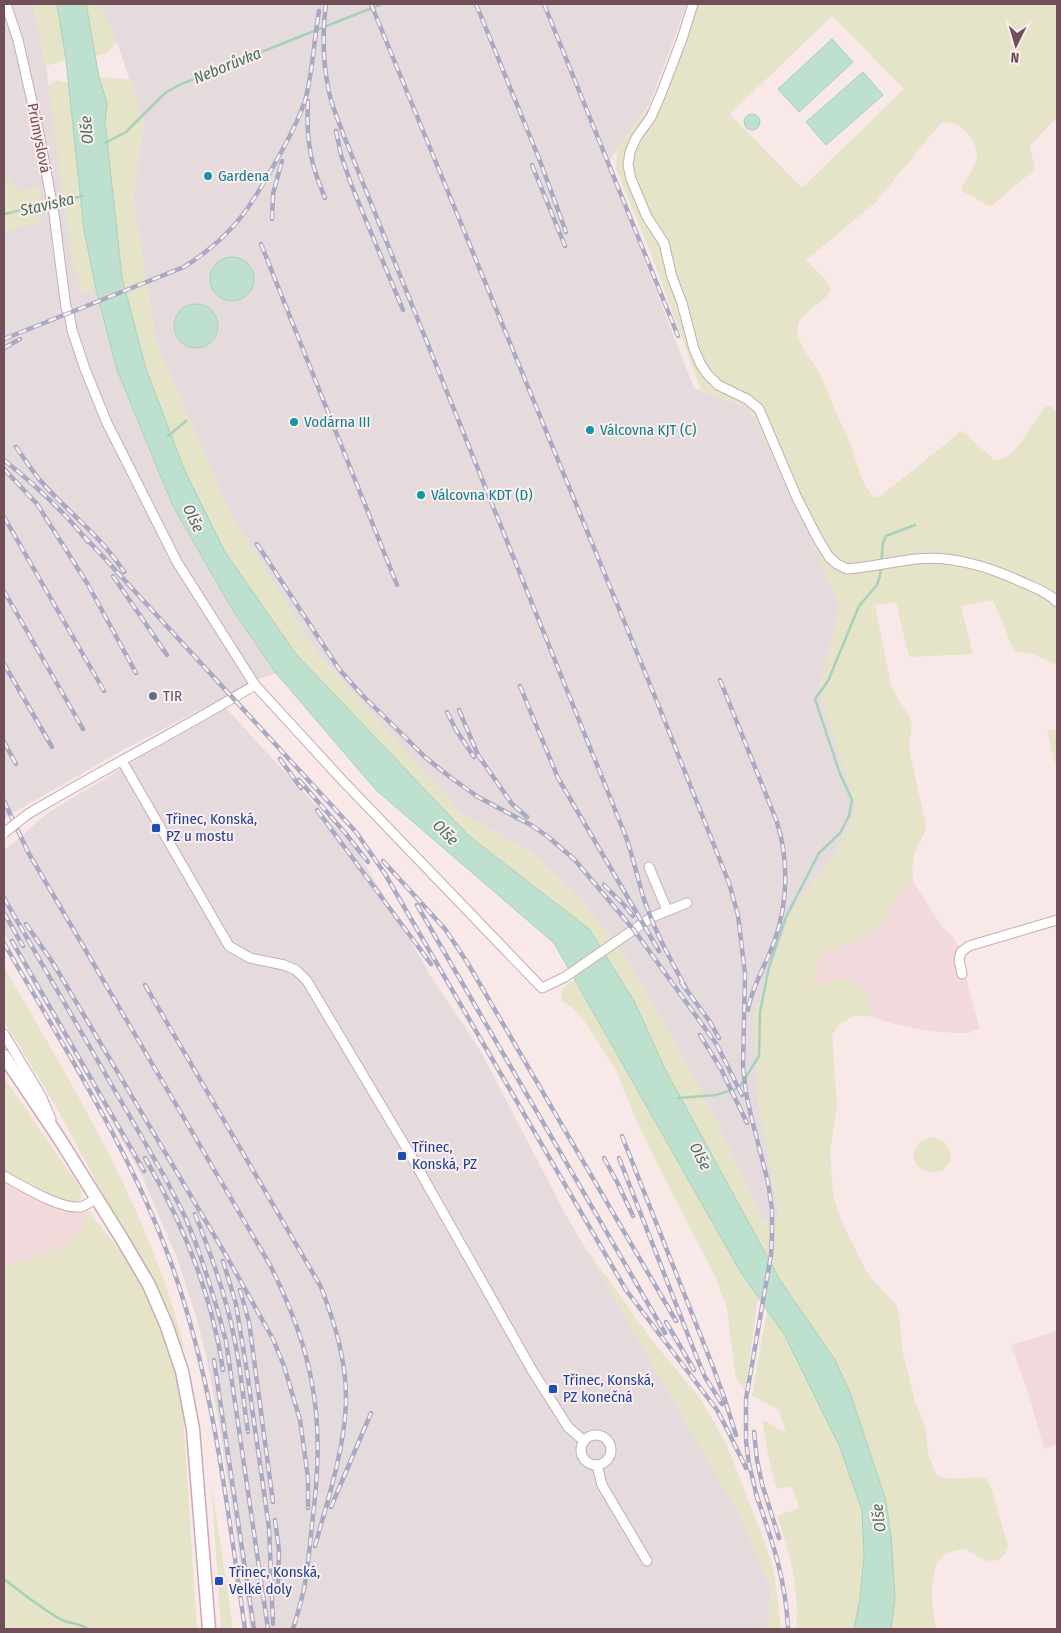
<svg xmlns="http://www.w3.org/2000/svg" width="1061" height="1633" font-family="'Fira Sans Condensed',sans-serif">
<style>
.residential{fill:#f2dadc}
.industrial{fill:#e5dbdd}
.green{fill:#e5e3c8;fill-rule:evenodd}
.water{fill:#bee1cf;stroke:#a6d1bb}
.lines{fill:none;stroke-linecap:round;stroke-linejoin:round}
.stream{stroke:#a6d1bb;stroke-width:2.5}
.street-casing{stroke:#c7adb2;stroke-width:11}
.secondary-casing{stroke:#caabb2;stroke-width:15}
.street{stroke:#fff;stroke-width:9}
.secondary{stroke:#fff;stroke-width:12}
.rail-casing{stroke:#a7aac2;stroke-width:4.5}
.rail{stroke:#fdedee;stroke-width:2.5;stroke-dasharray:8;stroke-linecap:butt}
.street-bridge-casing{stroke:#c7adb2;stroke-width:11;stroke-linecap:butt}
.street-bridge{stroke:#fff;stroke-width:9}
.culture-dot{fill:#0f9aa8;stroke:#fdedee;stroke-width:2}
.service-dot{fill:#5c6f8a;stroke:#fdedee;stroke-width:2}
.transit-dot{fill:#1a4fb4;stroke:#fdedee;stroke-width:2}
.labels{text-anchor:middle;stroke-width:4;stroke-linejoin:round;paint-order:stroke}
.street-label{font-size:15px;fill:#704f59;stroke:#fdedee}
.culture-label{font-size:15px;fill:#0d838f;stroke:#fdedee;text-anchor:start}
.service-label{font-size:15px;fill:#4e5e75;stroke:#fdedee;text-anchor:start}
.transit-label{font-size:15px;fill:#164399;stroke:#fdedee;text-anchor:start}
.water-label{font-size:16px;font-style:italic;fill:#45735c;stroke:#fdedee}
</style>
<rect width="100%" height="100%" fill="#f9e8e8"/>
<!-- residential -->
<g class="residential">
<polygon points="913,881 935,916 944,929 953,937 966,959 965,975 980,1029 967,1033 953,1033 923,1030 894,1024 873,1017 862,988 842,978 831,980 823,986 812,980 821,955 879,929 903,888"/>
<polygon points="4,1173 67,1204 87,1209 80,1232 55,1250 4,1266"/>
<polygon points="1057,1331 1057,1444 1047,1449 1044,1448 1028,1393 1011,1345"/>
</g>
<!-- industrial -->
<g class="industrial">
<polygon points="4,4 33,4 46,66 72,260 83,293 96,289 117,370 173,506 232,609 276,673 261,678 121,751 4,818"/>
<polygon points="101,4 687,4 650,103 607,164 694,388 749,408 810,535 839,605 839,610 819,690 856,808 838,848 790,915 758,1100 780,1219 764,1222 704,1095 627,958 585,904 530,851 462,814 317,653 230,512 156,342 133,197 144,124 117,42 101,7"/>
<polygon points="225,707 354,847 380,889 429,973 481,1052 566,1215 741,1517 771,1590 767,1629 250,1629 219,1424 205,1351 197,1320 177,1258 142,1176 85,1074 4,933 4,851 49,812"/>
</g>
<!-- green -->
<g class="green">
<polygon points="33,4 57,4 66,60 46,66"/>
<polygon points="86,4 101,4 101,7 117,42 107,53 95,56"/>
<path d="M699,4H1057V117L1030,146L1035,169L991,206H988L961,190L962,186C967,177 977,166 977,154C977,139 956,116 940,124L875,203L806,260L826,280L831,289C825,304 801,311 798,325C794,343 814,361 821,376C827,389 831,402 837,415C842,425 847,435 851,446C858,464 860,484 875,497H879L953,438L961,431L966,434L994,460C1017,462 1033,418 1047,406L1051,407L1057,412V665L1033,654L1014,651L993,600L961,606L973,654L909,657L896,602L875,605L891,685L899,701L907,711L912,724L909,746L911,758L926,826C925,834 920,841 917,848C912,859 912,869 913,881L903,888L879,929L821,955L812,980L823,986C840,973 846,980 863,988L873,1017L855,1015L840,1024L832,1035L837,1106L830,1151L833,1194L837,1209L844,1227L869,1276L896,1304L899,1314L902,1349L915,1401L926,1430L928,1453L936,1474C955,1484 969,1474 987,1479L992,1491L1008,1546C1002,1569 981,1562 967,1549C937,1551 934,1564 932,1591C932,1604 933,1617 937,1629H891L895,1599L891,1536L886,1501L835,1360L780,1280L666,1071L634,1001L589,929L469,836L296,654L225,552L184,469L146,369L122,278L105,121L107,104L99,77L131,80L144,124L133,197L156,342L230,512L317,653L462,814L530,851L585,904L627,958L704,1095L764,1222L780,1219L758,1100L753,1017L790,915L838,848L856,808L819,690L839,610V606L810,535L749,408L701,390L652,256L616,169L617,150L642,115L667,87ZM832,16L904,89L802,188L730,114Z"/>
<polygon points="57,80 68,83 84,230 96,289 83,293 72,260 48,86"/>
<polygon points="10,178 16,191 40,187 42,222 4,232 4,179"/>
<polygon points="1057,729 1057,771 1047,731"/>
<path d="M4,967C60,1064 118,1159 158,1264C170,1294 178,1325 186,1355L164,1301L114,1215L57,1108L4,1021Z"/>
<path d="M575,980L740,1271L758,1298L745,1390L737,1380L735,1372L727,1309L716,1278L665,1179L634,1115L616,1070L585,1022L576,1011L561,999C561,988 566,985 575,980Z"/>
<path d="M4,1078L81,1189C84,1200 77,1204 67,1204L4,1173Z"/>
<path d="M934,1137C946,1141 952,1149 951,1161L942,1171C910,1178 902,1142 934,1137Z"/>
<polygon points="87,1209 125,1257 162,1323 182,1398 197,1629 4,1629 4,1266 55,1250 80,1232"/>
<polygon points="581,1241 651,1339 699,1397 726,1443 760,1530 770,1557 775,1578 781,1629 767,1629 771,1590 741,1517"/>
<path d="M767,1311C802,1360 831,1418 850,1475C854,1486 860,1499 862,1511C867,1550 861,1591 854,1629H796C800,1588 790,1555 777,1516L799,1508L792,1486L777,1489C770,1468 766,1446 763,1424L764,1420L786,1434L779,1410L752,1395Z"/>
<polygon points="211,1480 233,1629 221,1629"/>
</g>
<!-- water -->
<g class="water">
<polygon points="57,4 86,4 99,77 107,104 105,121 122,278 146,369 184,469 225,552 296,654 469,836 589,929 634,1001 666,1071 780,1280 835,1360 851,1395 886,1501 891,1536 895,1599 891,1629 854,1629 860,1598 864,1557 862,1510 839,1445 785,1336 740,1271 554,943 376,790 276,673 232,609 173,506 117,370 96,289 84,230 66,60"/>
<polygon points="832,39 853,62 799,112 778,89"/>
<polygon points="863,72 883,95 826,145 806,122"/>
<circle cx="752" cy="122" r="8"/>
<circle cx="232" cy="279" r="22"/>
<circle cx="196" cy="326" r="22"/>
</g>
<g class="lines">
<!-- stream -->
<g class="stream">
<polyline points="105,143 126,132 165,93 181,84 382,4"/>
<polyline points="4,214 83,196"/>
<polyline points="168,436 186,421"/>
<polyline points="678,1098 716,1095 739,1088 759,1056 760,1012 769,967 786,917 819,853 840,833 849,816 852,800 840,774 815,699 828,681 859,606 877,585 880,576 883,543 886,536 915,525"/>
<path d="M4,1579C22,1593 42,1609 62,1620C71,1624 80,1623 88,1629"/>
</g>
<defs>
<g id="street">
<polyline points="6,4 18,40 38,128 54,214 66,308 69,313 72,330 85,369 107,423 177,562 255,685 343,781 542,988 565,977 652,917 687,903"/>
<path d="M693,4L682,39L661,94L651,117L636,138L630,152L628,165L631,179L647,217L664,243L672,277L682,303L694,349L701,365L708,375L718,385L747,399L759,409L797,498L818,539L829,557L837,564L847,569C870,567 892,562 916,559C953,555 990,567 1024,583C1035,588 1049,593 1057,602"/>
<polyline points="122,761 229,946 250,958 284,965 296,970 307,981 410,1154 532,1370 568,1427 584,1441"/>
<path d="M28,814C102,770 180,730 255,685"/>
<polyline points="649,867 667,910"/>
<polyline points="962,974 959,960 961,952 969,946 1057,920"/>
<polyline points="4,1034 41,1096 51,1119"/>
<path d="M4,1176C23,1186 59,1209 80,1207C85,1206 92,1201 97,1198"/>
<circle cx="596" cy="1450" r="15"/>
<polyline points="597,1465 602,1485 647,1561"/>
</g>
<polyline id="secondary" points="4,1056 59,1138 122,1239 149,1285 166,1324 182,1371 193,1429 209,1629"/>
</defs>
<!-- street casing -->
<use href="#street" class="street-casing"/>
<!-- secondary casing -->
<use href="#secondary" class="secondary-casing"/>
<!-- street -->
<use href="#street" class="street"/>
<!-- secondary -->
<use href="#secondary" class="secondary"/>
<defs>
<g id="rail">
<path d="M326,4C322,33 323,63 329,92C332,107 339,122 344,136L626,837C632,855 637,874 642,893C652,926 669,957 686,988"/>
<polyline points="371,4 658,704 729,883 738,915 745,974 743,1067 746,1093 752,1120 768,1182 772,1210 772,1235 771,1255 746,1399 746,1441 749,1464 758,1501"/>
<polyline points="476,4 540,161 566,232"/>
<polyline points="544,4 678,336"/>
<path d="M308,101C306,139 310,163 325,198"/>
<polyline points="336,131 341,155 351,184 403,310"/>
<polyline points="532,165 565,246"/>
<polyline points="272,219 273,194 282,161"/>
<polyline points="261,244 397,585"/>
<path d="M4,339L184,267C234,235 251,207 279,156C289,138 300,118 306,97C313,69 314,40 319,11"/>
<polyline points="4,348 20,339"/>
<path d="M16,447C24,458 31,469 39,479C67,512 100,534 124,572"/>
<path d="M4,460C34,484 64,511 88,542"/>
<polyline points="4,469 37,504 87,583 136,673"/>
<polyline points="4,517 104,691"/>
<polyline points="84,536 356,832 385,874 626,1290 717,1410 728,1431 746,1468"/>
<polyline points="257,544 339,669 364,697 403,735 425,757 450,777 478,797 531,825 547,836 574,859 634,930 717,1045 742,1095"/>
<polyline points="113,576 167,655"/>
<polyline points="4,591 83,729"/>
<polyline points="4,664 52,747"/>
<path d="M720,680L777,822C789,861 788,904 774,942C766,965 752,986 748,1010"/>
<polyline points="520,686 558,778 659,951"/>
<polyline points="459,710 478,755 512,804 527,817"/>
<polyline points="447,712 456,730 474,757"/>
<polyline points="4,742 16,764"/>
<polyline points="280,759 301,788"/>
<polyline points="299,780 346,834 368,862"/>
<path d="M4,801L28,852L270,1265C289,1303 305,1342 312,1384C321,1431 318,1477 312,1524C310,1546 308,1567 304,1589C301,1602 297,1616 293,1629"/>
<polyline points="317,810 431,964"/>
<polyline points="383,861 445,929 467,962 676,1321"/>
<polyline points="604,885 624,905 633,916"/>
<path d="M4,898L163,1174C171,1189 179,1204 186,1219C203,1258 215,1300 226,1341L268,1629"/>
<polyline points="417,905 665,1333"/>
<polyline points="4,913 23,946"/>
<polyline points="26,924 53,963 227,1257 273,1339 284,1366 300,1420 308,1478 308,1508"/>
<polyline points="12,941 144,1171"/>
<path d="M4,943C63,1046 129,1148 170,1260C213,1378 227,1505 245,1629"/>
<polyline points="681,982 710,1022 719,1038"/>
<path d="M145,985L321,1287C335,1324 347,1362 346,1403C344,1451 328,1499 315,1546"/>
<polyline points="700,1035 721,1069 747,1123"/>
<polyline points="622,1136 713,1367 724,1397 736,1435"/>
<path d="M145,1158C183,1223 212,1295 223,1370"/>
<polyline points="604,1158 617,1182 633,1216"/>
<polyline points="619,1158 697,1358 705,1377 722,1404"/>
<path d="M195,1214C211,1254 226,1295 234,1337C241,1368 243,1400 248,1432"/>
<polyline points="223,1261 236,1304 247,1372 269,1528 273,1624"/>
<polyline points="240,1290 249,1322 273,1502"/>
<polyline points="666,1322 694,1370"/>
<polyline points="214,1360 254,1629"/>
<polyline points="754,1432 757,1460 762,1484 779,1538"/>
<path d="M756,1494C772,1540 786,1580 788,1629"/>
<polyline points="331,1507 371,1413"/>
<polyline points="275,1520 279,1550 278,1587"/>
</g>
</defs>
<!-- rail casing -->
<use href="#rail" class="rail-casing"/>
<!-- rail -->
<use href="#rail" class="rail"/>
<defs>
<polyline id="street-bridge" points="4,833 28,814"/>
</defs>
<!-- street-bridge casing -->
<use href="#street-bridge" class="street-bridge-casing"/>
<!-- street-bridge -->
<use href="#street-bridge" class="street-bridge"/>
</g>
<!-- markers -->
<g class="culture-dot">
<circle cx="208" cy="176" r="5"/>
<circle cx="294" cy="422" r="5"/>
<circle cx="590" cy="430" r="5"/>
<circle cx="421" cy="495" r="5"/>
</g>
<circle class="service-dot" cx="153" cy="696" r="5"/>
<g class="transit-dot">
<rect x="151" y="823" width="10" height="10" rx="2.5"/>
<rect x="397" y="1151" width="10" height="10" rx="2.5"/>
<rect x="548" y="1384" width="10" height="10" rx="2.5"/>
<rect x="214" y="1576" width="10" height="10" rx="2.5"/>
</g>
<g class="labels">
<!-- street labels -->
<g class="street-label">
<text transform="translate(39 138) rotate(79)" y="5">Průmyslová</text>
</g>
<!-- culture labels -->
<g class="culture-label">
<text x="218" y="181">Gardena</text>
<text x="304" y="427">Vodárna III</text>
<text x="600" y="435">Válcovna KJT (C)</text>
<text x="431" y="500">Válcovna KDT (D)</text>
</g>
<!-- service labels -->
<g class="service-label">
<text x="163" y="701">TIR</text>
</g>
<!-- transit labels -->
<g class="transit-label">
<text x="166" y="824">Třinec, Konská,<tspan x="166" dy="17">PZ u mostu</tspan></text>
<text x="412" y="1152">Třinec,<tspan x="412" dy="17">Konská, PZ</tspan></text>
<text x="563" y="1385">Třinec, Konská,<tspan x="563" dy="17">PZ konečná</tspan></text>
<text x="229" y="1577">Třinec, Konská,<tspan x="229" dy="17">Velké doly</tspan></text>
</g>
<!-- water labels -->
<g class="water-label">
<text transform="translate(227 65) rotate(-22)" y="6">Neborůvka</text>
<text transform="translate(86 130) rotate(-94)" y="6">Olše</text>
<text transform="translate(47 204) rotate(-13)" y="6">Staviska</text>
<text transform="translate(194 518) rotate(65)" y="6">Olše</text>
<text transform="translate(446 832) rotate(45)" y="6">Olše</text>
<text transform="translate(701 1156) rotate(63)" y="6">Olše</text>
<text transform="translate(878 1518) rotate(-97)" y="6">Olše</text>
</g>
</g>
<!-- border -->
<rect width="1061" height="1633" fill="none" stroke="#704f59" stroke-width="10"/>
<!-- north arrow -->
<g transform="translate(1016 45) rotate(185)" stroke="#fdedee" stroke-width="4" paint-order="stroke">
<path d="M0-4L9 19L0 12L-9 19Z" fill="#704f59"/>
<text y="-8" font-size="14" font-weight="bold" text-anchor="middle" fill="#704f59">N</text>
</g>
</svg>
